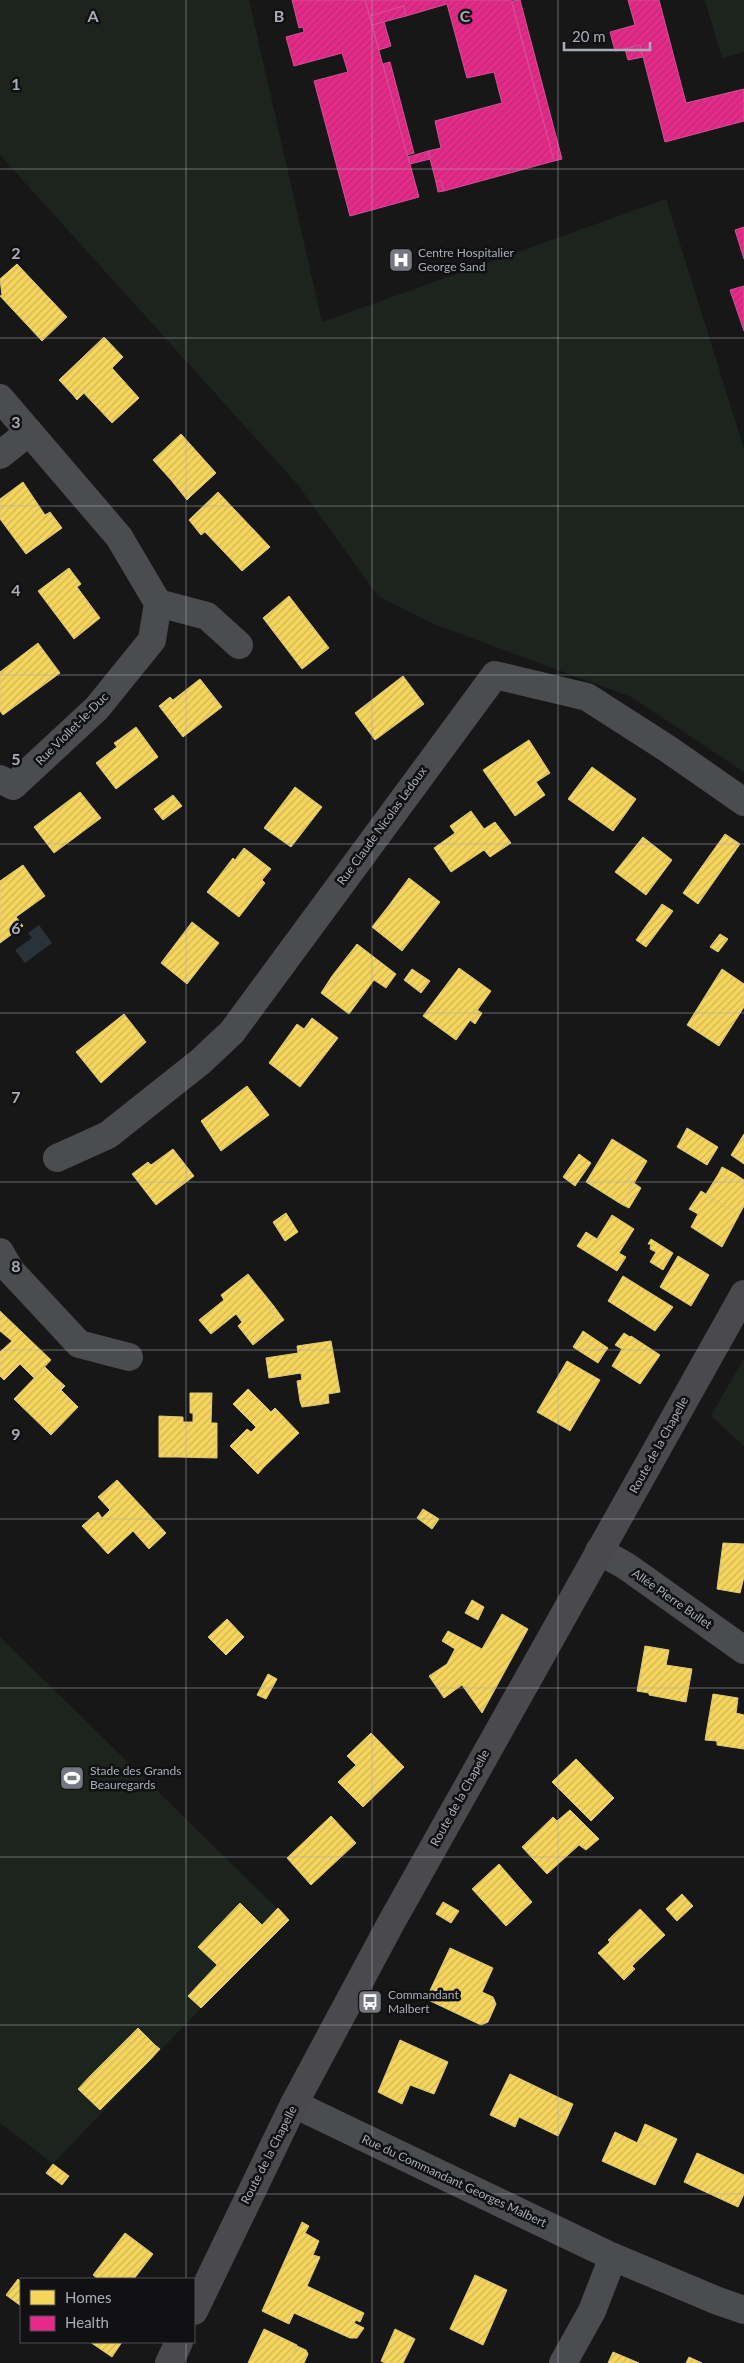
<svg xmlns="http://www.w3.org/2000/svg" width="744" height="2363" font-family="Lato,sans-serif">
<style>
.green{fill:#1d241e}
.water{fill:#2a3239}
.homes{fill:url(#homes-hatch);stroke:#dfc978}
.health{fill:url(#health-hatch);stroke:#d45198}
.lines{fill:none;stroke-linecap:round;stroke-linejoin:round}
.street{stroke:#4b4c50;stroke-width:28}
.secondary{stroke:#4a4a4e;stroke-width:28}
.grid{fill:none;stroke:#a8adb8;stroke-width:1;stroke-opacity:0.55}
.labels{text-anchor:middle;stroke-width:5;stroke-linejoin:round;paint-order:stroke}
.poi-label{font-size:12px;fill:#a8adb8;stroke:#111113;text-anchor:start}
.street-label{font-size:12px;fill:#a8adb8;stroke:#111113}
.grid-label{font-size:16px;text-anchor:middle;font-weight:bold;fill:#a8adb8;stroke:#111113;stroke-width:5;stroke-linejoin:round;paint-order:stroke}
</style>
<defs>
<pattern id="homes-hatch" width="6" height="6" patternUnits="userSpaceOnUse" patternTransform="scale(1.25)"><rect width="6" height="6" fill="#f6d55c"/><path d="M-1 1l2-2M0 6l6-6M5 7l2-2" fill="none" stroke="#cfb555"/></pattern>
<pattern id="health-hatch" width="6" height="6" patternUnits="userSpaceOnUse" patternTransform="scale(1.25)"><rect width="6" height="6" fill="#e7298a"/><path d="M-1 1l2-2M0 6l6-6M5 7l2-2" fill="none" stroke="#ba2c75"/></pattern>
</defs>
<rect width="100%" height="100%" fill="#171717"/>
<!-- green -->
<g class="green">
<polygon points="0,0 249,0 322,322 666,199 744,449 744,772 631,697 434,624 378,596 298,485 0,155"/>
<polygon points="705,0 744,0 744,52 722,58"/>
<polygon points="744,1358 744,1446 711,1416"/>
<polygon points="0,1637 289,1920 177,2033 53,2164 0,2123"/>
</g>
<!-- water -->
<polygon class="water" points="39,925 52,943 25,963 15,950 32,938 28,933"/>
<!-- homes -->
<g class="homes">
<polygon points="17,264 67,317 42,341 0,296 2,295 0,279"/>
<polygon points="104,337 123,357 112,368 139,398 112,423 79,388 73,395 59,380"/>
<polygon points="79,388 84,393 77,400 73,395"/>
<polygon points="181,434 216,473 191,496 174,477 171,480 153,460"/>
<polygon points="174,477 191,496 187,500 171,480"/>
<polygon points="23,482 45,515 50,512 62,528 26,554 0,519 0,499"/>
<polygon points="218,492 270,547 242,571 205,532 201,535 189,520"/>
<polygon points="69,568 81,584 77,587 100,618 74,639 38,591"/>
<polygon points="289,596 329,648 302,669 263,618"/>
<polygon points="38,643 60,673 3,715 0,711 0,672"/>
<polygon points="403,676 424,704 375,740 355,713"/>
<polygon points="200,679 222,707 183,737 159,706 170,697 173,700"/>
<polygon points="136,727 158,757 116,789 96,763 122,743 120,739"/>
<polygon points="120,739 122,743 117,747 114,743"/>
<polygon points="529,740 550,773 536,782 545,795 515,816 483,770"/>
<polygon points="592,767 636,799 613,831 568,799"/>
<polygon points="295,787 322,807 291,847 264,828"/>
<polygon points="80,792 101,818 54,853 34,827"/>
<polygon points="173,795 182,806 163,820 154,809"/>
<polygon points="471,811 484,829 495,822 511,843 490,857 484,850 451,872 434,848 455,833 450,826"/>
<polygon points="725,834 740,844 698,904 683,893"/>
<polygon points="643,837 672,860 646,895 615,872"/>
<polygon points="244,848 271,869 262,880 265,883 255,896 250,893 245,901 249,904 239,917 207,892 233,858 235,860"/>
<polygon points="23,865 45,896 16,917 23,926 0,943 0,881"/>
<polygon points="409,878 440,902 402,951 372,927 390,904 393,906 398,899 395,897"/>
<polygon points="250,893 255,896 249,904 245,901"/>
<polygon points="395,897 398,899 393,906 390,904"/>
<polygon points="662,904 673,911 646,947 636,940"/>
<polygon points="192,922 219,943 187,984 161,963"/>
<polygon points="720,934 728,939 718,952 710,947"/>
<polygon points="357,944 396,974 386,988 374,980 349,1014 325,996 337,980 332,976"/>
<polygon points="459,968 491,991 456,1040 423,1016"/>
<polygon points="412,969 430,981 421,993 404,980"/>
<polygon points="722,969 744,984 744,1007 719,1046 687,1025"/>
<polygon points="332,976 337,980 325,996 321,993"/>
<polygon points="477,1010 482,1013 475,1024 470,1020"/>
<polygon points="124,1014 146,1042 101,1083 76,1052"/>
<polygon points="312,1018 338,1038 300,1087 269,1063 297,1024 304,1029"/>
<polygon points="247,1086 269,1115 221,1151 201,1121"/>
<polygon points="687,1128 718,1147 707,1165 677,1147"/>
<polygon points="744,1134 744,1164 731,1155"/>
<polygon points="612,1139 641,1157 627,1179 634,1183 621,1204 586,1182"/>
<polygon points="173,1149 194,1176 156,1205 132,1174 148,1162 151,1165"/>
<polygon points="579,1154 591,1163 575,1186 563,1177"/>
<polygon points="641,1157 647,1161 634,1183 627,1179"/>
<polygon points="722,1167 735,1174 731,1180 719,1173"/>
<polygon points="719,1173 731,1180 735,1174 744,1180 744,1206 739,1215 706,1194"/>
<polygon points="634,1183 641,1188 629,1208 621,1204"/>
<polygon points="701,1191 739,1215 722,1247 691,1227 698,1214 689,1209"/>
<polygon points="286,1213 298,1232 285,1241 273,1222"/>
<polygon points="612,1215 634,1229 619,1253 626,1257 617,1271 577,1246 586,1232 597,1239"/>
<polygon points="651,1239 673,1253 663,1270 650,1262 656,1252 650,1249 651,1244 648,1244"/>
<polygon points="678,1256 709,1275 691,1306 660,1287"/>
<polygon points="248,1274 273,1305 269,1308 280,1323 253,1345 238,1326 242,1322 236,1314 211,1334 199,1320 224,1300 221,1295"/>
<polygon points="623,1276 673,1307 655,1331 608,1301"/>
<polygon points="273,1305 284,1320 280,1323 269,1308"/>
<polygon points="0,1311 51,1360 34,1378 20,1364 4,1380 0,1376 0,1352 12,1341 0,1331"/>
<polygon points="583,1331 608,1348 605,1352 580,1336"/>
<polygon points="624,1333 630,1337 631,1336 660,1355 640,1384 612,1366 622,1349 615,1345"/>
<polygon points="580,1336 605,1352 598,1363 573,1347"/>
<polygon points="331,1341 340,1392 328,1394 329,1403 317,1405 316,1399 300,1401 297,1381 302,1380 301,1373 269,1378 266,1358 298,1353 297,1346"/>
<polygon points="567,1361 600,1380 580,1414 577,1412 567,1429 537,1412"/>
<polygon points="45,1367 55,1377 52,1381 78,1407 51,1435 14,1399"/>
<polygon points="55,1377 65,1386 61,1390 52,1381"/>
<polygon points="248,1389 271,1412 275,1408 299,1433 263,1468 252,1456 246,1462 230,1446 247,1429 251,1432 256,1427 233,1404"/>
<polygon points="190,1393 212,1393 211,1423 217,1423 217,1458 177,1457 177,1452 159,1451 159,1416 183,1417 183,1422 193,1422 193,1413 190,1413"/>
<polygon points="316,1399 317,1405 302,1407 300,1401"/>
<polygon points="577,1412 580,1414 570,1431 567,1429"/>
<polygon points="159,1451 177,1452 177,1457 159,1457"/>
<polygon points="252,1456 263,1468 258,1474 246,1462"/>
<polygon points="117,1480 166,1533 149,1549 133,1531 108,1554 82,1526 98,1512 102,1518 110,1510 98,1497"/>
<polygon points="423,1509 439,1519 432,1529 417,1518"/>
<polygon points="723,1543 744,1544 744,1577 740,1593 717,1589"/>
<polygon points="472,1600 484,1607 478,1620 465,1613"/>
<polygon points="502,1614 528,1629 482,1713 462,1685 444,1698 429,1676 447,1664 455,1649 442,1641 448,1631 482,1649"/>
<polygon points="227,1619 244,1637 226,1655 208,1637"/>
<polygon points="645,1646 669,1650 666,1665 692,1669 686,1702 649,1695 649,1693 637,1691"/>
<polygon points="268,1674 277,1679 266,1699 257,1695"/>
<polygon points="713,1694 738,1698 736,1713 744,1715 744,1749 717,1745 717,1741 705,1740"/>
<polygon points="371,1733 404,1767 363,1807 338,1782 356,1765 347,1756"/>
<polygon points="576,1759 614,1798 591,1821 552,1782"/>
<polygon points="570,1810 599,1839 586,1850 579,1845 547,1874 522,1847 553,1817 557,1821"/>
<polygon points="331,1816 356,1843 311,1885 287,1858"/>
<polygon points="499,1864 532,1902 506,1926 472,1889"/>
<polygon points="682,1894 693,1906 677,1921 666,1909"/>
<polygon points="443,1902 459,1911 451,1923 436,1914"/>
<polygon points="240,1903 262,1925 278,1908 289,1920 231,1978 198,1947"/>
<polygon points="640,1909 665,1935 632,1966 635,1969 624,1980 598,1953 610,1942 608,1940"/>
<polygon points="450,1948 493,1968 482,1992 493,1997 496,2004 488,2022 481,2025 426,1999"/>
<polygon points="217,1965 231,1978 201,2008 188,1996"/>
<polygon points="138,2028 155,2045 144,2056 149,2061 100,2110 78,2089 90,2076 95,2080 131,2044 126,2040"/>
<polygon points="126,2040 131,2044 95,2080 90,2076"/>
<polygon points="400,2040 448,2062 434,2094 410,2085 402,2104 378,2092"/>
<polygon points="155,2045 160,2049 149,2061 144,2056"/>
<polygon points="510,2074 564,2100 558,2114 567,2118 558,2136 519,2117 515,2127 490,2115"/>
<polygon points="564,2100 573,2104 567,2118 558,2114"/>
<polygon points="645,2124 658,2130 650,2149 637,2143"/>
<polygon points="658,2130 677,2139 655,2185 602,2161 615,2132 650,2149"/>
<polygon points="697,2153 744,2175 744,2194 738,2207 684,2182"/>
<polygon points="53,2164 69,2176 62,2185 46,2173"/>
<polygon points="302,2222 309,2226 305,2233 319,2241 313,2255 320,2257 307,2286 364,2313 360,2322 356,2320 354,2323 364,2328 357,2338 350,2338 294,2313 289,2324 262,2311"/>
<polygon points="125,2233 153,2254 134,2279 98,2279 93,2275"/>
<polygon points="475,2275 507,2290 483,2345 450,2329"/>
<polygon points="18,2279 21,2282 21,2306 6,2295"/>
<polygon points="264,2329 297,2345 288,2363 248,2363"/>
<polygon points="395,2329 415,2339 403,2363 385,2363 381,2361"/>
<polygon points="90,2342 122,2342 112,2357"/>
<polygon points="297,2346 306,2350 308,2354 304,2363 288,2363"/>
<polygon points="613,2352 639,2363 608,2363"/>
<polygon points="689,2357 702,2363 686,2363"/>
</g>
<!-- health -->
<g class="health">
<polygon points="292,0 365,0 419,197 350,216 314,81 348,72 342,53 294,66 286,37 304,32 303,27 299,28"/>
<polygon points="365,0 511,0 554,161 444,191 441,181 436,182 428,151 441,148 435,121 502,103 494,72 467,78 447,4 406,16 404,6 370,16"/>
<polygon points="520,0 562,159 554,161 512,1"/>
<polygon points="628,0 659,0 686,103 744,89 744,121 665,142 640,45 615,51 610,32 635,25"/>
<polygon points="404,6 406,16 372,25 370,16"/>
<polygon points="384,22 391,46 379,50 372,25"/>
<polygon points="640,45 643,57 628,60 625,49"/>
<polygon points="390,62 414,153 407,155 383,64"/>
<polygon points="428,151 430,159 410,164 408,157"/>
<polygon points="441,181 444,191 438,192 436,182"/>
<polygon points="744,227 744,259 735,230"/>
<polygon points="744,286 744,331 730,290"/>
</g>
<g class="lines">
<!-- street -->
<g class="street">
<polyline points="0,398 119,537 158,603 152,640 97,708 13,786 0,779"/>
<polyline points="0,455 29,432"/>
<polyline points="158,603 207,616 239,645"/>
<polyline points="57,1158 108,1135 200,1062 232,1032 495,675 587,697 668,749 744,802"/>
<polyline points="0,1252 11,1271 79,1344 129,1357"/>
<polyline points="599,1551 626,1566 744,1650"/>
<polyline points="294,2104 613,2257 718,2301 744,2310"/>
<polyline points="563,2363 592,2311 613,2257"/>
</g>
<!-- secondary -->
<g class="secondary">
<polyline points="194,2311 294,2104 391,1923 744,1294"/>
<polyline points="169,2363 179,2342"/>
</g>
</g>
<!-- grid -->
<path class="grid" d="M186,0V2279M372,0V2363M558,0V2363M0,169H744M0,338H744M0,506H744M0,675H744M0,844H744M0,1013H744M0,1182H744M0,1350H744M0,1519H744M0,1688H744M0,1857H744M0,2025H744M0,2194H744M186,2342V2363"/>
<!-- icons -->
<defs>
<symbol id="hospital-square" viewBox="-11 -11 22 22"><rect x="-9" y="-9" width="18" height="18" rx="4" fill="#757880" stroke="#111113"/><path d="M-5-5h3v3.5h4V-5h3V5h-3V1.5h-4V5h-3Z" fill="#fff"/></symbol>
<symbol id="stadium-square" viewBox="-11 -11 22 22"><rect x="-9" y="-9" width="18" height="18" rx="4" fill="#757880" stroke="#111113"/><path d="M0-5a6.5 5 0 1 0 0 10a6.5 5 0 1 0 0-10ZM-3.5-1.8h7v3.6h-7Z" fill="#fff"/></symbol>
<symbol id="bus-square" viewBox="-11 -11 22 22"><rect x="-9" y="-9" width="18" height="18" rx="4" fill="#757880" stroke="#111113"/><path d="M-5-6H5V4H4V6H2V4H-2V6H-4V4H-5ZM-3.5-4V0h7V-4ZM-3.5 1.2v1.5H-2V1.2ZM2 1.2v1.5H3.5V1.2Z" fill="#fff"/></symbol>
</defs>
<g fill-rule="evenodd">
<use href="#hospital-square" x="387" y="246" width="28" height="28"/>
<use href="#stadium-square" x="58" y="1764" width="28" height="28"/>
<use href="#bus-square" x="356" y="1988" width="28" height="28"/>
</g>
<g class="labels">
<!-- poi labels -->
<g class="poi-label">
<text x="418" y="257">Centre Hospitalier<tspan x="418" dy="14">George Sand</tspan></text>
<text x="90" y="1775">Stade des Grands<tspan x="90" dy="14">Beauregards</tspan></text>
<text x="388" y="1999">Commandant<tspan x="388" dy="14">Malbert</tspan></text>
</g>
<!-- street labels -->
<g class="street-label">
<text transform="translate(72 729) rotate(-45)" y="4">Rue Viollet-le-Duc</text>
<text transform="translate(382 826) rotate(-54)" y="4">Rue Claude Nicolas Ledoux</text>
<text transform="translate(659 1445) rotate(-61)" y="4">Route de la Chapelle</text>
<text transform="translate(672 1599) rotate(35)" y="4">Allée Pierre Bullet</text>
<text transform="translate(460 1798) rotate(-61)" y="4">Route de la Chapelle</text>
<text transform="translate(269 2155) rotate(-63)" y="4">Route de la Chapelle</text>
<text transform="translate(454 2181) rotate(25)" y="4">Rue du Commandant Georges Malbert</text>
</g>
</g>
<g class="grid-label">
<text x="93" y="22">A</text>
<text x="279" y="22">B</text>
<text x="465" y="22">C</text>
<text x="16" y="90">1</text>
<text x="16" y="259">2</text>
<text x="16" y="428">3</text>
<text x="16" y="596">4</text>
<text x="16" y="765">5</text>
<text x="16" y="934">6</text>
<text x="16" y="1103">7</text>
<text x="16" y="1272">8</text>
<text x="16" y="1440">9</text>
</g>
<!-- legend -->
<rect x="20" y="2278" width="175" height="65" fill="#111113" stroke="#4d4f55"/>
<rect x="30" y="2290" width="25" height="15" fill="#f6d55c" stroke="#4d4f55"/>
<text x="65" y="2303" font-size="15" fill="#a8adb8">Homes</text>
<rect x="30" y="2316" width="25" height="15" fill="#e7298a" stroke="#4d4f55"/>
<text x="65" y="2328" font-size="15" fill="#a8adb8">Health</text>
<!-- scale -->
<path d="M564 42v8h86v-8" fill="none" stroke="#a8adb8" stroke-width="2.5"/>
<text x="572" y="42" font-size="15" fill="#a8adb8" stroke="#111113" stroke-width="4" paint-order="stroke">20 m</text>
</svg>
